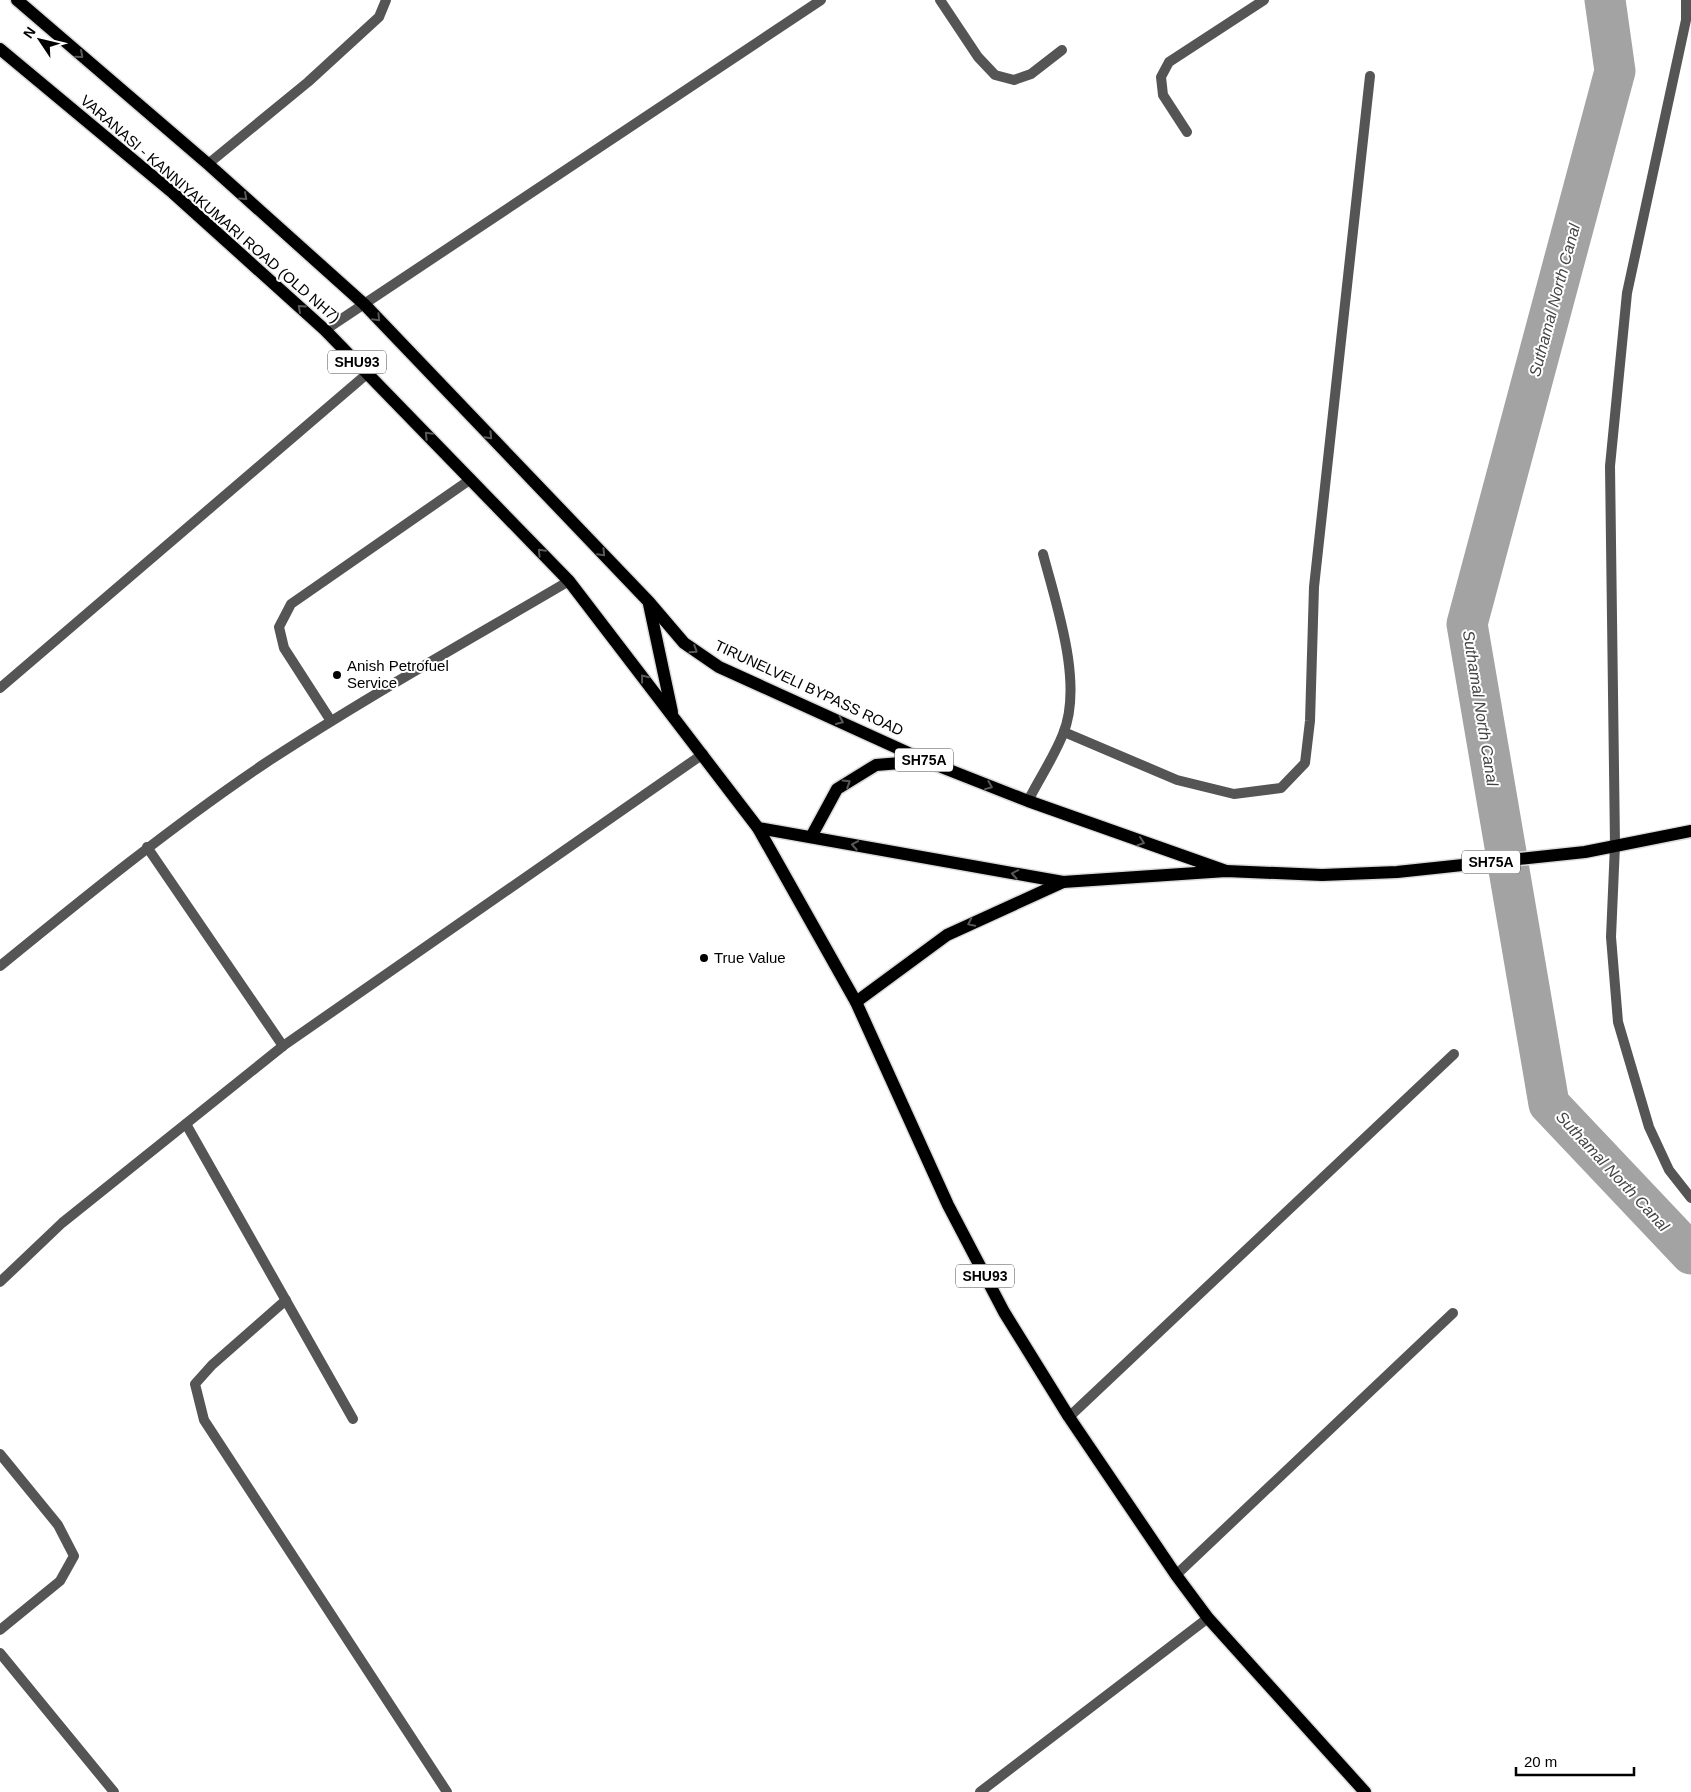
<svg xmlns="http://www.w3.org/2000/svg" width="1691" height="1792" font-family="Arial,sans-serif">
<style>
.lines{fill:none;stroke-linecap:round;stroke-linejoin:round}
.canal{stroke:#a3a3a3;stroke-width:41}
.primary-casing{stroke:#dbdbdb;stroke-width:15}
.service{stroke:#555;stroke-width:10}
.minor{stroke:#555;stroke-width:10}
.primary{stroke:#000;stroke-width:12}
.oneway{stroke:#595959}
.poi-dot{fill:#000;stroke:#fff;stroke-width:2}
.labels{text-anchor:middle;stroke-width:4;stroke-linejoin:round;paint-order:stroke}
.shield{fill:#fff;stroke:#4c4c4c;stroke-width:1}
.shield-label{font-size:14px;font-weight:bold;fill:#000}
.street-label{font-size:15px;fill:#000;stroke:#fff}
.poi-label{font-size:15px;fill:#000;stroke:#fff;text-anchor:start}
.water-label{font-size:16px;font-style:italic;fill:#444;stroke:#fff}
</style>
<rect width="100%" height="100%" fill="#fff"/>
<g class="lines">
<!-- canal -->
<polyline class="canal" points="1605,0 1615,71 1467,624 1549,1104 1691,1254"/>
<defs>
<g id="primary">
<polyline points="17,0 208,164 364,304 649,602 684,643 719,667 926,761 1028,801 1226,871"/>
<polyline points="0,49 173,193 325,330 569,581 758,828 856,1002 948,1205 1004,1312 1069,1417 1176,1575 1208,1618 1365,1792"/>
<polyline points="649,604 672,712"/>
<polyline points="758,828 1063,882 1226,871 1322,875 1397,872 1585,852 1691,831"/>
<polyline points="811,837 837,789 876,765 925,761"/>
<polyline points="856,1002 947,935 1063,882"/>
</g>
</defs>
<!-- primary casing -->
<use href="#primary" class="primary-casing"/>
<!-- service -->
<g class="service">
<polyline points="0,688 368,373"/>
<polyline points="1615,845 1611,937 1618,1022 1649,1127 1669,1170 1691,1198"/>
</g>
<!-- minor -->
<g class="minor">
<polyline points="940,0 978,57 995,75 1014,80 1031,74 1062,50"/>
<polyline points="1187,132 1163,95 1161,77 1169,62 1264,0"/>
<polyline points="208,164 308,82 379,17 386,0"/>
<polyline points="325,330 821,0"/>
<polyline points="331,721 284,648 279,627 291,604 471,479"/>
<polyline points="1064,732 1177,780 1234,794 1281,788 1305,763 1310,721 1314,587 1370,76"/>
<path d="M1028,801C1039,779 1054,757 1063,734C1084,684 1056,604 1043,554"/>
<polyline points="1615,845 1610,466 1627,293 1686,20 1686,0"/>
<polyline points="147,847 283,1046"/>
<path d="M0,966C86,896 172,826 264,764C363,699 467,641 569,581"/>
<polyline points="186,1124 353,1419"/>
<polyline points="0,1282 62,1223 283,1046 703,754"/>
<polyline points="286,1300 212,1365 195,1384 204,1420 447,1792"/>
<polyline points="1069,1417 1454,1054"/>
<polyline points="0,1454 58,1525 74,1556 60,1581 0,1630"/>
<polyline points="1176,1575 1453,1313"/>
<polyline points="0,1653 114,1792"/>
<polyline points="980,1792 1208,1618"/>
</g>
<!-- primary -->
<use href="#primary" class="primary"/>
</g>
<!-- one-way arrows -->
<defs><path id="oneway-chevron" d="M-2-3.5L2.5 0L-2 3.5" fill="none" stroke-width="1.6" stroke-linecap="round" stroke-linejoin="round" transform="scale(1.25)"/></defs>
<g class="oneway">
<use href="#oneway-chevron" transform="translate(80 55) rotate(41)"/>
<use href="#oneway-chevron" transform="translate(244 197) rotate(42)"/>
<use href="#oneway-chevron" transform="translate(301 308) rotate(-138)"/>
<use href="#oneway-chevron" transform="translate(377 318) rotate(46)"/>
<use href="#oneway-chevron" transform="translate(428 435) rotate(-134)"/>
<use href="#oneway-chevron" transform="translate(489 436) rotate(46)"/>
<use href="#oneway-chevron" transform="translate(541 552) rotate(-134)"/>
<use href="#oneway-chevron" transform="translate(602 553) rotate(46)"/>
<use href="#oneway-chevron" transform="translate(694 650) rotate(33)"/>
<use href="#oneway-chevron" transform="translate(644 678) rotate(-128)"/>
<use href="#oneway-chevron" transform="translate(840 721) rotate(25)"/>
<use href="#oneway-chevron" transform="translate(847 783) rotate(-32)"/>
<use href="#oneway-chevron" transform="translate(989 786) rotate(22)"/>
<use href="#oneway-chevron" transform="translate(1141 842) rotate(19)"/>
<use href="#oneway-chevron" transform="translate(855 845) rotate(-170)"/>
<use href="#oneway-chevron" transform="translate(1015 874) rotate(-170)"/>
<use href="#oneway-chevron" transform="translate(971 923) rotate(154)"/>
</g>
<!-- markers -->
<g class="poi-dot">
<circle cx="337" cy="675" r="5"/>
<circle cx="704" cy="958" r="5"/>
</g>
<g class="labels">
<!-- shield labels -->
<g class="shield">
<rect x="328" y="350.5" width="58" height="23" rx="4"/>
<rect x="895" y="748.5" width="58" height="23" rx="4"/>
<rect x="1462" y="850.5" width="58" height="23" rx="4"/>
<rect x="956" y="1264.5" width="58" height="23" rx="4"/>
</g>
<g class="shield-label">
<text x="357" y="367">SHU93</text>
<text x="924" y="765">SH75A</text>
<text x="1491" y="867">SH75A</text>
<text x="985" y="1281">SHU93</text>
</g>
<!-- street labels -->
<g class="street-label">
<text transform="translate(210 209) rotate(41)" y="5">VARANASI - KANNIYAKUMARI ROAD (OLD NH7)</text>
<text transform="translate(809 688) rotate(25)" y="5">TIRUNELVELI BYPASS ROAD</text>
</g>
<!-- poi labels -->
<g class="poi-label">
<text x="347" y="671">Anish Petrofuel<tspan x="347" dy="17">Service</tspan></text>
<text x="714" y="963">True Value</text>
</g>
<!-- water labels -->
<g class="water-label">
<text transform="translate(1554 300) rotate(-75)" y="6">Suthamal North Canal</text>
<text transform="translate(1481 708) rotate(81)" y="6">Suthamal North Canal</text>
<text transform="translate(1613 1171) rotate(47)" y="6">Suthamal North Canal</text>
</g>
</g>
<!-- north arrow -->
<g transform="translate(40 40) rotate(305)" stroke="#ffffff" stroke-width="4" paint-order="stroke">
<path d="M0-4L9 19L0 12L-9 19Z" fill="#000000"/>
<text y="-8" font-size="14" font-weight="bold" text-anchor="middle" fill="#000000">N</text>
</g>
<!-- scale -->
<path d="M1516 1767v8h118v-8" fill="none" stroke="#000000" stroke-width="2.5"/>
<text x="1524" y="1767" font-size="15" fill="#000000" stroke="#ffffff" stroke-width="4" paint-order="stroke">20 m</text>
</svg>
